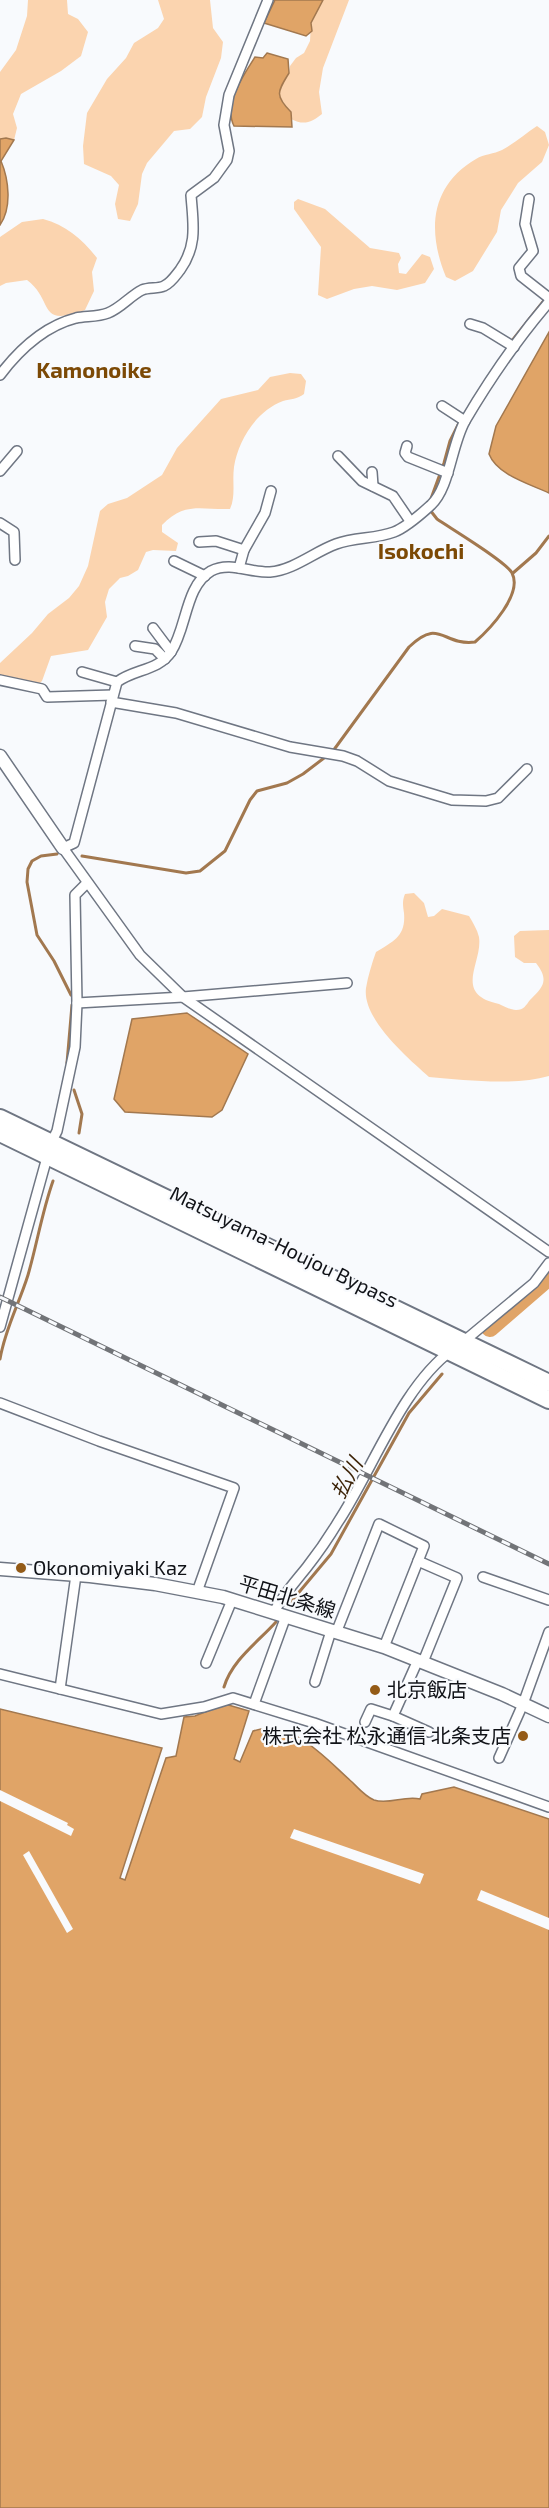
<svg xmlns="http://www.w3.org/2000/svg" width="549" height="2508" font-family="'Exo 2','Noto Sans JP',sans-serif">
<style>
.green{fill:#fbd4af}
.water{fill:#e0a467;stroke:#a2784f;stroke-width:1.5}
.pier{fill:#f8fafd}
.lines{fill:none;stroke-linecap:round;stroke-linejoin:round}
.stream{stroke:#a2784f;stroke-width:3}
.river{stroke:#e0a467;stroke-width:18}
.street-casing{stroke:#6f7683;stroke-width:12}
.secondary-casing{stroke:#6f7683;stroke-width:15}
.highway-casing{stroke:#6f7683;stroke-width:20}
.street{stroke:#fff;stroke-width:9}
.secondary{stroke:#fff;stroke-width:12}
.highway{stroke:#fff;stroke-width:16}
.rail-casing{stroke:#727478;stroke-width:5}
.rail{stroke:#f8fafd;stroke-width:3;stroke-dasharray:9;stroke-linecap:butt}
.poi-dot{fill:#945b17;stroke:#f8fafd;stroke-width:2}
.labels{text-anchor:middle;stroke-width:4.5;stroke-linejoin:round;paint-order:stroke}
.street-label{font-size:20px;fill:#101217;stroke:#f8fafd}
.poi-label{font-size:20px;fill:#101217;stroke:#f8fafd;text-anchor:start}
.water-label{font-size:21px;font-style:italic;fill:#3e250a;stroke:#f8fafd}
.quarter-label{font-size:22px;font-weight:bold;fill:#7c4905;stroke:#f8fafd}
</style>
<rect width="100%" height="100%" fill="#f8fafd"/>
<!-- green -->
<g class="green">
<polygon points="28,0 67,0 68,14 78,19 88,32 81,56 61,71 21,94 13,114 17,128 14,140 0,139 0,72 16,50 27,16"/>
<polygon points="158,0 210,0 213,28 223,42 221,58 206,97 202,117 190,129 174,131 147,163 142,174 138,204 130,221 118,219 115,204 119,185 111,176 84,164 83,146 87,113 107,79 126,58 134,43 158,28 164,19"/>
<path d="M323,0H349L323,68L319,92L322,114C312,122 304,126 291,119V112L281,102L279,91L282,82L289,73L290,66L296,58L304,53L310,41L311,23Z"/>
<path d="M537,126L545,132L549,145L542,162L518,183L501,210L497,232L473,271L455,281L446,277C427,231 430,186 476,159C484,154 494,154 502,150C514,144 526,133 537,126Z"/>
<polygon points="298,199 325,209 370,248 399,253 401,258 398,264 399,273 406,274 422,254 430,257 434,269 425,283 397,290 372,286 354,289 327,299 318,295 321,247 294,209 294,202"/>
<path d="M43,219C66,225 83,240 97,258L92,272L94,291L85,310C36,328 55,301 27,280L6,283L0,286V237L22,222Z"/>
<path d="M290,373L301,374L306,381L304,394C297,399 291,399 283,401C256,411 238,441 234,467C232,482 236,495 230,509C201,510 185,501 162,525V532L178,543L176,551L153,550L146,552L138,570L128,576L120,578L109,589L105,602L107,617L88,650L51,656L42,681L33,689L0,681V663L32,633L48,614L69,598L79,586L88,566L100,511L108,504L127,498L162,475L177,448L221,399L258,390L270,377Z"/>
<path d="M414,893L424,903L428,917L434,916L442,909L469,916C473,923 477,929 479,937C483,963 452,994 499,1004C504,1006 510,1010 516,1010C524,1010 526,1005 530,1000C544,986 549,980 536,963H524L515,957L514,936L520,931L549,930V1076C514,1086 465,1080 429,1077C408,1058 362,1019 366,988C368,976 372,963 376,952C394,941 406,936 404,913C403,906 402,901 405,894Z"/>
</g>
<!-- water -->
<g class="water">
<polygon points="275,0 323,0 311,23 312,31 306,36 264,23"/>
<path d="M267,53L288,59L289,73C278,91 274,95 291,112L292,127L234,126C223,105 244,74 255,57L263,58Z"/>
<path d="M6,138L14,140L1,161C9,180 12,208 0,225V139Z"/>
<path d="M549,332V493C530,484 497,475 489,454L496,426Z"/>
<polygon points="187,1013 248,1054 222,1110 212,1117 125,1112 114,1099 132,1019"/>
<path d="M225,1704L249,1711L234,1759L240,1762L253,1731C292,1718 326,1759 352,1782C358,1788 366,1797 374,1800C389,1805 405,1795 420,1799L422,1794L454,1787L549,1819V2508H0V1709L162,1748L120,1878L125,1880L166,1758L176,1756L184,1717L195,1716Z"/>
</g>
<!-- pier -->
<g class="pier">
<polygon points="0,1790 68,1823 67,1825 74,1829 71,1836 0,1801"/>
<polygon points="294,1829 424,1874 420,1884 290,1838"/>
<polygon points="29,1851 73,1929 67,1933 23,1855"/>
<polygon points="481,1890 549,1918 549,1930 477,1900"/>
</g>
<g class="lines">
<!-- stream -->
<g class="stream">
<polyline points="511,342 546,298"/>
<polyline points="429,504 444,463 450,441 460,421"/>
<polyline points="513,573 536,553 549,536"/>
<path d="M333,751L409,647C440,617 442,646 475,642C490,629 523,594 512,573C507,562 450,528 437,519L430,510"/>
<polyline points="57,854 41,856 32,861 28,869 27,882 37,935 54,961 71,995"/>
<polyline points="82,856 186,873 200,871 225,851 250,800 257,791 287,783 303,774 328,755"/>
<polyline points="67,1063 72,1005"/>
<polyline points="74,1090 82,1114 79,1133"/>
<path d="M0,1359C5,1329 19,1304 28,1275C37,1244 42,1212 53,1181"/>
<polyline points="290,1603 331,1554 409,1413 442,1374"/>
<path d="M224,1687C232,1660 258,1642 276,1622"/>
</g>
<!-- river -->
<polyline class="river" points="490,1328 542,1283 549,1273"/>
<defs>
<g id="street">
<polyline points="529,199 525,224 533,251 519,268 521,276 549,298"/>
<path d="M549,302C519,337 488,382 465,421C451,446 450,487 431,505C421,514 407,527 394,532C376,539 355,537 336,544C314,552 294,570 270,572C250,573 230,561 211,571C185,586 187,628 171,652C158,671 134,669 117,682L74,843L63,848L140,955L183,997L549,1252"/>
<polyline points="470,324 483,328 514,347"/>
<path d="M0,375C19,350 45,326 76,318C86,316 98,317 108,313C121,308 130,296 142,290C149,287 158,289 164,286C171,283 176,275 180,270C198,245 193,223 191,195L214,178L227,160L229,151L224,125L229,95L268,0"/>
<polyline points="442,406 465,421"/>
<polyline points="407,446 405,453 408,457 448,473"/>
<polyline points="338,456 362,481 393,496 410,521"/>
<polyline points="0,471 17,451"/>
<polyline points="372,472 373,486"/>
<polyline points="0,523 14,532 15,560"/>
<polyline points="199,542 216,541 244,550"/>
<polyline points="174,561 205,576"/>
<polyline points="239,568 244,550 265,513 271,491"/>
<polyline points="153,628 171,652"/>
<polyline points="135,646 155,649 165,659"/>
<polyline points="82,672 117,682"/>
<polyline points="0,680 42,689 47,697 113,695"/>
<polyline points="111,702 176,713 290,747 343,756 357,761 389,781 452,800 486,801 498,798 527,769"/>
<polyline points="77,1003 183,997 347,983"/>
<polyline points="0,1327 51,1143 57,1131 75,1047 77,1003 75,895 87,883"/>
<polyline points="463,1342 534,1283 549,1263"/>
<polyline points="0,1403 99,1441 234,1488 197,1592"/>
<polyline points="418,1561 457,1578 423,1662"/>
<polyline points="483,1577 549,1600"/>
<path d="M274,1612C283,1595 295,1582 307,1567C318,1553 329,1537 338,1522C372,1471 402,1386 452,1350"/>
<polyline points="336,1633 379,1524 424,1546 384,1647"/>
<polyline points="418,1660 393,1716 429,1732"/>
<polyline points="206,1663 232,1600"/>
<polyline points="0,1674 161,1714 204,1707 233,1698 314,1723 549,1807"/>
<polyline points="315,1682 331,1631"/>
<polyline points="60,1689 76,1575"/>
<polyline points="254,1704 286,1616"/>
<polyline points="365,1722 371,1709 393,1716"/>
<polyline points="499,1758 523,1704 549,1632"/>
</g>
<g id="secondary">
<polyline points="0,756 63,848"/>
<polyline points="0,1569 90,1576 155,1584 223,1597 384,1647 502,1694 549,1716"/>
</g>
<g id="highway">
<polyline points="0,1118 549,1383"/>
<polyline points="0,1133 549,1400"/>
</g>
</defs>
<!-- street casing -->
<use href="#street" class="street-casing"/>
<!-- secondary casing -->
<use href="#secondary" class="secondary-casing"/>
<!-- highway casing -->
<use href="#highway" class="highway-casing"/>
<!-- street -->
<use href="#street" class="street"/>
<!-- secondary -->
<use href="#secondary" class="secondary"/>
<!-- highway -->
<use href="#highway" class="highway"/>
<defs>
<polyline id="rail" points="0,1297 549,1564"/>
</defs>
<!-- rail casing -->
<use href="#rail" class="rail-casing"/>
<!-- rail -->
<use href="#rail" class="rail"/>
</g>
<!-- markers -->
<g class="poi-dot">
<circle cx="21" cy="1568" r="6"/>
<circle cx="375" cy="1690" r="6"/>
<circle cx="523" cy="1736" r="6"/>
</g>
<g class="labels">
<!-- street labels -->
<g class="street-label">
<text transform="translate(284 1247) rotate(26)" y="7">Matsuyama-Houjou Bypass</text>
<text transform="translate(287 1597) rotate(17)" y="7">平田北条線</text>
</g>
<!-- poi labels -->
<g class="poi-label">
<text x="33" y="1575">Okonomiyaki Kaz</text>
<text x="387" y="1697">北京飯店</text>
<text x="511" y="1743" text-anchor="end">株式会社 松永通信 北条支店</text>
</g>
<!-- water labels -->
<g class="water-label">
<text transform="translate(347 1478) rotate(-61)" y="7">払川</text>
</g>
<!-- quarter labels -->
<g class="quarter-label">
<text x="94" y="378">Kamonoike</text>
<text x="421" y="559">Isokochi</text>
</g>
</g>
</svg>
